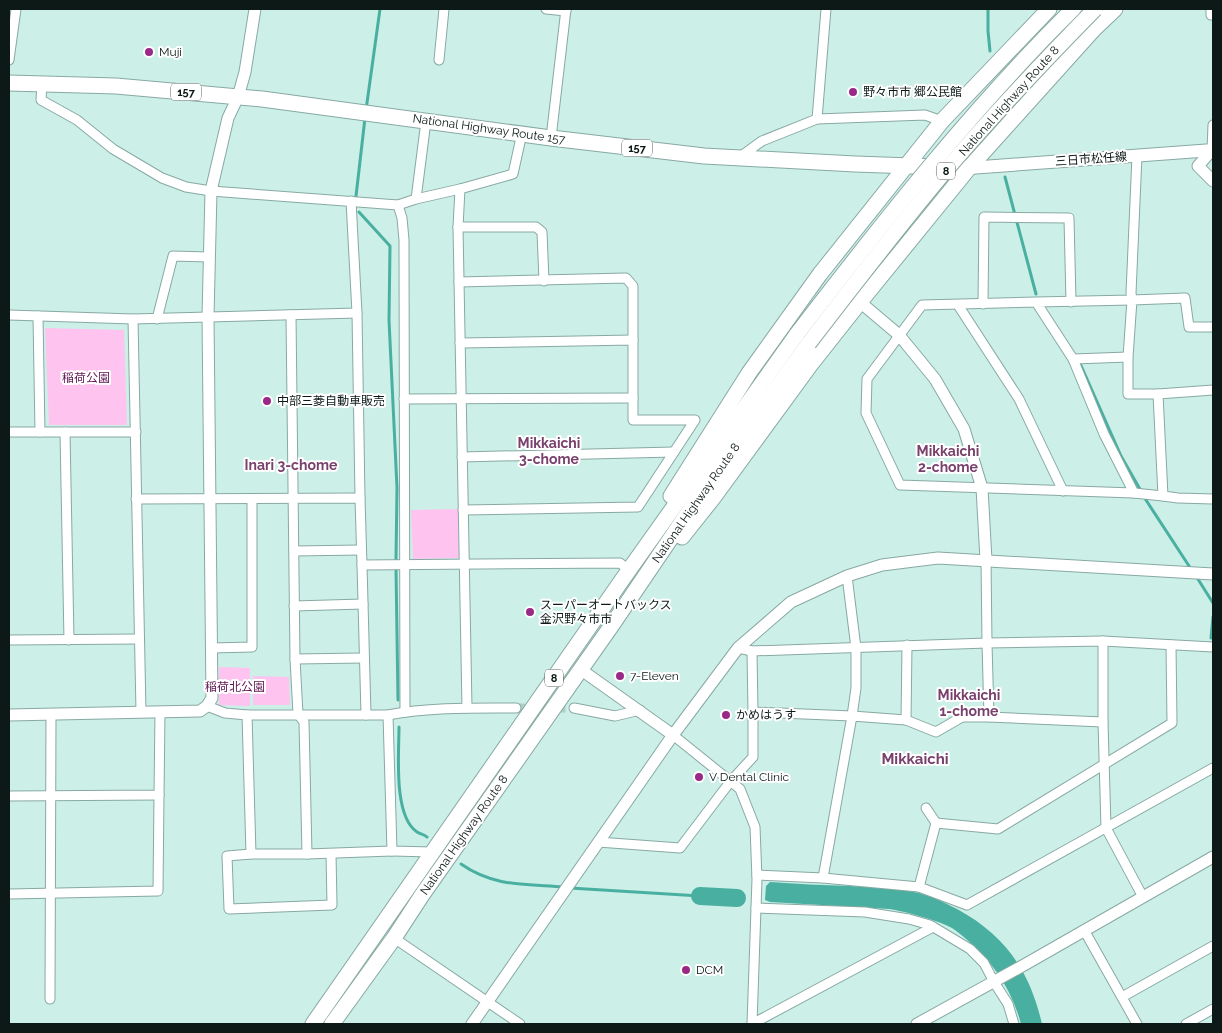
<svg xmlns="http://www.w3.org/2000/svg" width="1222" height="1033" font-family="Raleway,'Noto Sans JP',sans-serif">
<style>
.green{fill:#fec4ef}
.water{fill:#49afa1}
.lines{fill:none;stroke-linecap:round;stroke-linejoin:round}
.stream{stroke:#49afa1;stroke-width:3}
.river{stroke:#49afa1;stroke-width:18}
.minor-tunnel{stroke:#afcfc9;stroke-width:9;stroke-dasharray:9 4.5;stroke-linecap:butt}
.minor-casing{stroke:#88a9a3;stroke-width:11}
.tertiary-casing{stroke:#88a9a3;stroke-width:13}
.secondary-casing{stroke:#88a9a3;stroke-width:14}
.trunk-casing{stroke:#88a9a3;stroke-width:17}
.minor{stroke:#fff;stroke-width:9}
.tertiary{stroke:#fff;stroke-width:11}
.secondary{stroke:#fff;stroke-width:12}
.trunk{stroke:#fff;stroke-width:15}
.trunk-bridge-casing{stroke:#88a9a3;stroke-width:17;stroke-linecap:butt}
.trunk-bridge{stroke:#fff;stroke-width:15}
.poi-dot{fill:#992886;stroke:#fff;stroke-width:2}
.labels{text-anchor:middle;stroke-width:4;stroke-linejoin:round;paint-order:stroke}
.shield{fill:#fff;stroke:#555e5d;stroke-width:1}
.shield-label{font-size:11px;font-weight:bold;fill:#0c1917}
.poi-label{font-size:12px;fill:#0c1917;stroke:#fff;text-anchor:start}
.street-label{font-size:12px;fill:#0c1917;stroke:#fff}
.park-label{font-size:12px;fill:#5f1653;stroke:#fff}
.neighbourhood-label{font-size:14px;font-weight:bold;fill:#7a406d;stroke:#fff}
.quarter-label{font-size:15px;font-weight:bold;fill:#7a406d;stroke:#fff}
</style>
<rect width="100%" height="100%" fill="#ccefe8"/>
<!-- green -->
<g class="green">
<polygon points="45,328 124,330 127,425 49,425"/>
<polygon points="458,509 459,558 413,559 411,510"/>
<polygon points="219,667 250,668 250,706 219,705"/>
<polygon points="253,676 289,677 290,705 253,705"/>
</g>
<!-- water -->
<path class="water" d="M770,882C796,884 823,885 850,886C871,887 893,888 914,892C930,895 943,902 957,909C1005,935 1030,971 1042,1024H1021C1012,990 992,960 965,938C961,935 957,931 952,928C937,920 907,912 889,909L770,902L765,900L766,886Z"/>
<g class="lines">
<!-- stream -->
<g class="stream">
<polyline points="988,9 988,31 990,51"/>
<polyline points="366,110 380,9"/>
<polyline points="1005,177 1036,294"/>
<polyline points="356,196 365,118"/>
<polyline points="359,212 390,246 389,320 397,488 396,559"/>
<polyline points="1079,361 1121,456 1141,491"/>
<polyline points="1144,497 1191,569"/>
<polyline points="396,569 398,700"/>
<polyline points="1196,576 1213,603"/>
<polyline points="1211,638 1213,617"/>
<path d="M399,727C399,753 393,816 417,832C420,834 424,834 427,837"/>
<path d="M461,864C494,887 525,884 564,887"/>
<polyline points="570,888 700,896"/>
</g>
<!-- river -->
<polyline class="river" points="700,896 737,898"/>
<!-- minor-tunnel -->
<polyline class="minor-tunnel" points="516,708 574,708"/>
<defs>
<g id="minor">
<polyline points="546,9 566,11"/>
<polyline points="1211,9 1211,15 1213,15"/>
<polyline points="9,60 16,9"/>
<polyline points="439,60 444,9"/>
<polyline points="42,84 41,100 77,120 113,149 162,178 186,187 211,191 398,205 416,199 460,189"/>
<polyline points="817,119 925,115 942,121"/>
<polyline points="551,138 566,9"/>
<polyline points="1212,150 1213,125"/>
<polyline points="740,157 762,141 817,119 826,9"/>
<polyline points="416,199 426,121"/>
<polyline points="351,201 357,313 360,498"/>
<polyline points="398,205 402,218 404,240 405,712"/>
<polyline points="458,227 536,227 542,232 544,281"/>
<polyline points="459,282 626,278 633,286 633,340"/>
<polyline points="1036,302 922,305 867,379 866,413 900,485 1134,493 1104,434 1073,359 1036,302 1132,300 1131,293 1137,156"/>
<polyline points="983,304 984,217 1069,218 1071,302"/>
<polyline points="958,305 1019,399 1063,491"/>
<polyline points="9,315 133,319 357,313"/>
<polyline points="38,316 40,432"/>
<polyline points="133,319 141,712"/>
<polyline points="157,319 173,256 208,257"/>
<polyline points="460,343 633,340 633,420 695,420 638,507 463,510"/>
<polyline points="1073,359 1128,357"/>
<polyline points="1213,390 1158,394 1163,496 1178,498 1213,499"/>
<polyline points="1158,394 1128,394 1128,357 1132,300 1185,298 1189,327 1213,327"/>
<polyline points="404,399 633,398"/>
<polyline points="9,432 136,432"/>
<polyline points="65,432 69,640"/>
<polyline points="462,457 674,452"/>
<polyline points="1134,493 1163,496"/>
<polyline points="136,499 360,498 362,565 620,563 629,570"/>
<polyline points="294,551 361,550"/>
<polyline points="362,565 366,715"/>
<polyline points="294,606 363,604"/>
<polyline points="9,640 139,639"/>
<polyline points="1103,641 1213,647"/>
<polyline points="212,648 252,647 252,499"/>
<polyline points="738,648 752,651 987,643 986,560"/>
<polyline points="752,651 753,712"/>
<polyline points="295,659 364,658"/>
<path d="M207,706L225,713L247,715H388C430,707 474,708 516,708"/>
<polyline points="467,708 458,227 460,189 513,174 522,133"/>
<polyline points="574,708 615,716 640,710"/>
<polyline points="247,715 251,854 307,854 304,722 298,714 295,659 291,315"/>
<polyline points="388,715 392,851 432,852"/>
<polyline points="989,717 1103,722"/>
<polyline points="906,720 907,645"/>
<polyline points="673,735 740,789 755,827 757,879 752,1024"/>
<polyline points="9,796 159,795 160,712"/>
<polyline points="936,823 998,829 1172,723 1171,645"/>
<polyline points="598,842 680,848 730,782 753,757 753,712 852,716 856,688 856,648 847,576"/>
<polyline points="251,854 227,856 229,909 332,905 331,854"/>
<polyline points="307,854 392,851"/>
<polyline points="757,875 823,878 919,887 967,905 1213,768"/>
<polyline points="823,878 852,716 906,720 936,732 962,717 989,717 987,643 1103,641 1103,722 1106,828 1143,897"/>
<polyline points="919,887 936,823 926,808"/>
<polyline points="9,894 158,891 159,795"/>
<polyline points="756,908 865,912 909,919 930,925 970,949 984,963 994,982 1008,1004 1014,1024"/>
<polyline points="1084,930 1137,1024"/>
<polyline points="394,938 520,1024"/>
<polyline points="1122,997 1213,946"/>
<polyline points="50,999 51,714"/>
<polyline points="752,1024 933,927"/>
<polyline points="1186,1024 1213,1009"/>
</g>
<g id="tertiary">
<polyline points="1212,150 1198,166 1213,181"/>
<polyline points="860,302 899,335 935,379 964,429 982,488 986,560"/>
<polyline points="580,669 673,735"/>
<polyline points="9,715 200,711 207,706 212,698 208,317 211,191 228,118 238,97 245,72 255,9"/>
<polyline points="472,1024 673,735 738,648 791,602 847,576 882,565 938,558 1213,574"/>
<polyline points="917,1024 1024,965 1213,857"/>
</g>
<polyline id="secondary" points="969,168 1213,150"/>
<g id="trunk">
<polyline points="9,83 116,86 262,99 551,138 704,156 855,164 969,168"/>
<polyline points="671,496 749,373 820,274 942,121 1049,9"/>
<polyline points="682,537 713,498 811,364 860,302 969,168 1094,29 1115,9"/>
<polyline points="313,1024 629,570 797,334"/>
<polyline points="332,1024 394,938 422,895 612,625 713,476 809,343"/>
</g>
</defs>
<!-- minor casing -->
<use href="#minor" class="minor-casing"/>
<!-- tertiary casing -->
<use href="#tertiary" class="tertiary-casing"/>
<!-- secondary casing -->
<use href="#secondary" class="secondary-casing"/>
<!-- trunk casing -->
<use href="#trunk" class="trunk-casing"/>
<!-- minor -->
<use href="#minor" class="minor"/>
<!-- tertiary -->
<use href="#tertiary" class="tertiary"/>
<!-- secondary -->
<use href="#secondary" class="secondary"/>
<!-- trunk -->
<use href="#trunk" class="trunk"/>
<defs>
<g id="trunk-bridge">
<path d="M797,334C884,221 972,109 1073,9"/>
<path d="M809,343C852,287 895,231 941,176C990,118 1042,63 1095,9"/>
</g>
</defs>
<!-- trunk-bridge casing -->
<use href="#trunk-bridge" class="trunk-bridge-casing"/>
<!-- trunk-bridge -->
<use href="#trunk-bridge" class="trunk-bridge"/>
</g>
<!-- markers -->
<g class="poi-dot">
<circle cx="149" cy="52" r="5"/>
<circle cx="853" cy="92" r="5"/>
<circle cx="267" cy="401" r="5"/>
<circle cx="530" cy="612" r="5"/>
<circle cx="620" cy="676" r="5"/>
<circle cx="726" cy="715" r="5"/>
<circle cx="699" cy="777" r="5"/>
<circle cx="686" cy="970" r="5"/>
</g>
<g class="labels">
<!-- shield labels -->
<g class="shield">
<rect x="171" y="83.5" width="30" height="17" rx="4"/>
<rect x="622" y="139.5" width="30" height="17" rx="4"/>
<rect x="937" y="162.5" width="18" height="17" rx="4"/>
<rect x="545" y="669.5" width="18" height="17" rx="4"/>
</g>
<g class="shield-label">
<text x="186" y="96">157</text>
<text x="637" y="152">157</text>
<text x="946" y="175">8</text>
<text x="554" y="682">8</text>
</g>
<!-- poi labels -->
<g class="poi-label">
<text x="159" y="56">Muji</text>
<text x="863" y="96">野々市市 郷公民館</text>
<text x="277" y="405">中部三菱自動車販売</text>
<text x="540" y="609">スーパーオートバックス<tspan x="540" dy="14">金沢野々市市</tspan></text>
<text x="630" y="680">7-Eleven</text>
<text x="736" y="719">かめはうす</text>
<text x="709" y="781">V Dental Clinic</text>
<text x="696" y="974">DCM</text>
</g>
<!-- street labels -->
<g class="street-label">
<text transform="translate(1009 101) rotate(-48)" y="4">National Highway Route 8</text>
<text transform="translate(489 129) rotate(8)" y="4">National Highway Route 157</text>
<text transform="translate(1091 159) rotate(-4)" y="4">三日市松任線</text>
<text transform="translate(696 503) rotate(-55)" y="4">National Highway Route 8</text>
<text transform="translate(464 835) rotate(-55)" y="4">National Highway Route 8</text>
</g>
<!-- park labels -->
<g class="park-label">
<text x="86" y="382">稲荷公園</text>
<text x="235" y="691">稲荷北公園</text>
</g>
<!-- neighbourhood labels -->
<g class="neighbourhood-label">
<text x="549" y="448">Mikkaichi<tspan x="549" dy="16">3-chome</tspan></text>
<text x="948" y="456">Mikkaichi<tspan x="948" dy="16">2-chome</tspan></text>
<text x="291" y="470">Inari 3-chome</text>
<text x="969" y="700">Mikkaichi<tspan x="969" dy="16">1-chome</tspan></text>
</g>
<!-- quarter labels -->
<g class="quarter-label">
<text x="915" y="764">Mikkaichi</text>
</g>
</g>
<!-- border -->
<rect width="1222" height="1033" fill="none" stroke="#0c1917" stroke-width="20"/>
</svg>
